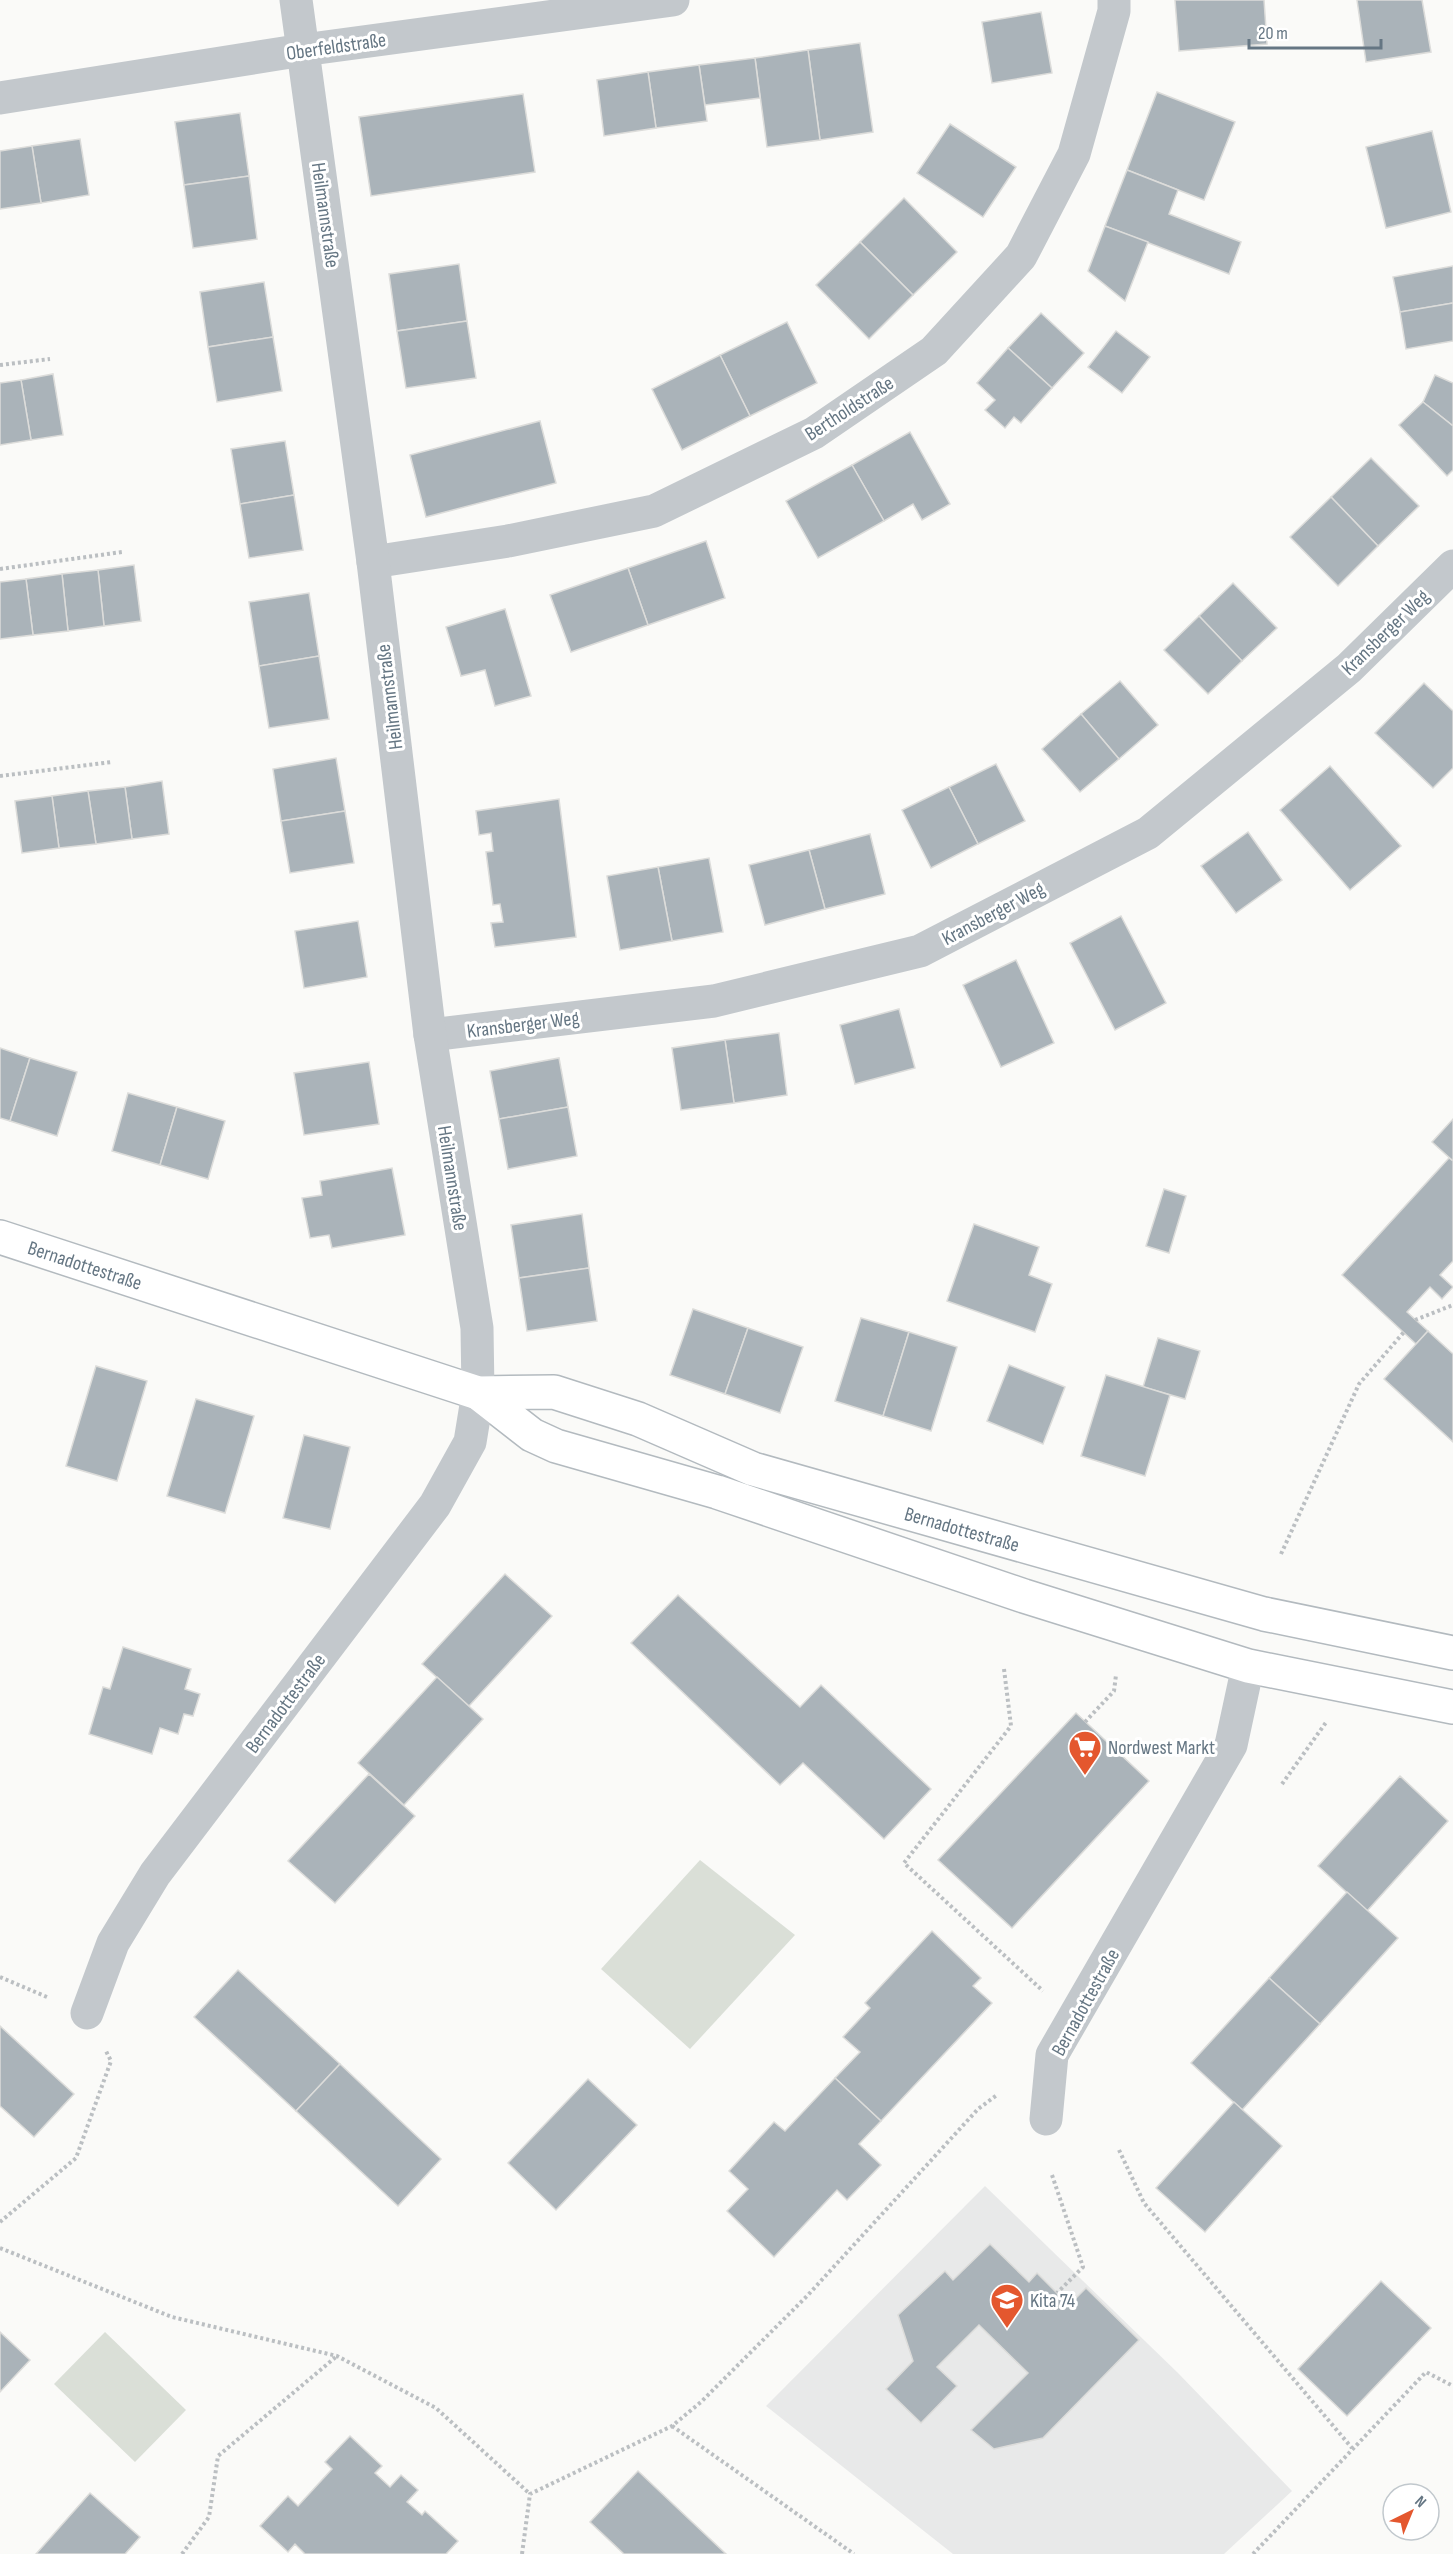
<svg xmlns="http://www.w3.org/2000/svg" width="1453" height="2554" font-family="'Sofia Sans Condensed',sans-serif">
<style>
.built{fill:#e8e9e9}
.green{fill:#dadfd7}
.building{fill:#aab3b9;stroke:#dcdcda;stroke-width:1.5}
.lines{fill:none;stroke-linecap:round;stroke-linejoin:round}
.secondary-casing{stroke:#b3babf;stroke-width:36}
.path{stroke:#bbbfc2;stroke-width:4;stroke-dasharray:3 3;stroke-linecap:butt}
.street{stroke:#c3c8cc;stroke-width:33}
.secondary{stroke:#fff;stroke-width:33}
.labels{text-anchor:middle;stroke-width:6;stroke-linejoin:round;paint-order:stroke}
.street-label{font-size:20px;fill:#657683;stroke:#fff}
.poi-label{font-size:20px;fill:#657683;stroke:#fff;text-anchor:start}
</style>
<rect width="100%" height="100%" fill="#fafaf8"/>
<!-- built -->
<polygon class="built" points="985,2186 1178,2373 1292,2491 1224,2554 953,2554 766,2406"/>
<!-- green -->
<g class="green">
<polygon points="700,1860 795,1935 690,2049 601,1969"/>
<polygon points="105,2332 186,2410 135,2462 54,2384"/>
</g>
<!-- building -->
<g class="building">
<polygon points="1175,0 1264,0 1267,44 1179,51"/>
<polygon points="1357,0 1422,0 1431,52 1366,62"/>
<polygon points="1041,12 1052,73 992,83 982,22"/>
<polygon points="860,43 873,132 820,140 808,50"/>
<polygon points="808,50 820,140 767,147 755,58"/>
<polygon points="755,58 760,98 705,105 699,65"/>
<polygon points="699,65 707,121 656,128 648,72"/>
<polygon points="648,72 656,128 604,136 597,80"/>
<polygon points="1157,92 1235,122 1204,200 1127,170"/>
<polygon points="523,94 535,172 371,196 359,117"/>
<polygon points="240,113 249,176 184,185 175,122"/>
<polygon points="950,124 1016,167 983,217 917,173"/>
<polygon points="1432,131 1451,212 1386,228 1366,147"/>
<polygon points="80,139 89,195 41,203 32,146"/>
<polygon points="32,146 41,203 0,209 0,151"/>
<polygon points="1127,170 1178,190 1169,214 1241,242 1229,274 1105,226"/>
<polygon points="249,176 257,239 193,248 184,185"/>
<polygon points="904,198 957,252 913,295 860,242"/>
<polygon points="1105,226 1148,242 1125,301 1088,271"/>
<polygon points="860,242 913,295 869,339 816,285"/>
<polygon points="459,264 467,321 397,331 389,274"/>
<polygon points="1453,266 1453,303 1400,312 1393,277"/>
<polygon points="264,282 273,337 208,347 200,292"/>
<polygon points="1453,303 1453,341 1406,349 1400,312"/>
<polygon points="1041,313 1084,353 1052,388 1008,348"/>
<polygon points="467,321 476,378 406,388 397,331"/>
<polygon points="787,322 817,383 750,416 720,355"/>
<polygon points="1116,331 1150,357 1122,393 1088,367"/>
<polygon points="273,337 282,391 217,402 208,347"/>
<polygon points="1008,348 1052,388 1021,423 1014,417 1005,428 985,410 995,400 977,383"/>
<polygon points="720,355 750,416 682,450 652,389"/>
<polygon points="53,374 63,435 31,440 21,380"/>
<polygon points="1435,375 1453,383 1453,426 1423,402"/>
<polygon points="21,380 31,440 0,445 0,383"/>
<polygon points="1423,402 1453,426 1453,470 1447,476 1399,425"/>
<polygon points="540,421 556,483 426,517 410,455"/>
<polygon points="910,432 950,504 922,520 913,504 884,521 852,465"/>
<polygon points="285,441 294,495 240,504 231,449"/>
<polygon points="1371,458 1419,506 1378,546 1331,497"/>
<polygon points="852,465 884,521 818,558 786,501"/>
<polygon points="294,495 303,550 249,558 240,504"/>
<polygon points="1331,497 1378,546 1338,586 1290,537"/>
<polygon points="706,541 725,598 648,625 628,568"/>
<polygon points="134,565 141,621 104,626 98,570"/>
<polygon points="628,568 648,625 571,652 550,595"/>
<polygon points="98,570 104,626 68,631 62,574"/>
<polygon points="62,574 68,631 33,635 26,579"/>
<polygon points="26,579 33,635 0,639 0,582"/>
<polygon points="1233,583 1277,628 1242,661 1199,616"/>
<polygon points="309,593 319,656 259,666 249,602"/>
<polygon points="505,609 531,696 495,706 485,670 461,676 446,627"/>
<polygon points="1199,616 1242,661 1208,694 1164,650"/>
<polygon points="319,656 329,719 269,728 259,666"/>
<polygon points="1120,681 1158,725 1119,759 1081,714"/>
<polygon points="1424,683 1453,711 1453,768 1433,788 1375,733"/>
<polygon points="1081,714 1119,759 1080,792 1042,749"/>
<polygon points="336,758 345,811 281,821 273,769"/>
<polygon points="996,764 1025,821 978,844 949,787"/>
<polygon points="1330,766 1401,846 1350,890 1280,810"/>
<polygon points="162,781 169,834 132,839 125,787"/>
<polygon points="125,787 132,839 96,844 88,791"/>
<polygon points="949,787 978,844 931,868 902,810"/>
<polygon points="88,791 96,844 59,848 52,796"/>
<polygon points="52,796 59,848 22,853 15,801"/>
<polygon points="559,799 576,937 495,947 491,923 503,922 500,904 493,905 486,852 493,851 491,833 479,835 476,811"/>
<polygon points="345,811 354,863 290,873 281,821"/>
<polygon points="1248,832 1282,880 1236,913 1201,866"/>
<polygon points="870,834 885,894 825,909 809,850"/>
<polygon points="809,850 825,909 765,925 749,865"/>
<polygon points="709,858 723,932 672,941 658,867"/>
<polygon points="658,867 672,941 620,950 607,876"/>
<polygon points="1121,916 1166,1003 1115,1030 1070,943"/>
<polygon points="358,921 367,977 304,988 295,931"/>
<polygon points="1016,960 1054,1043 1001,1067 963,985"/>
<polygon points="899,1009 915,1068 855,1084 840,1025"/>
<polygon points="779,1033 787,1095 734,1103 725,1040"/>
<polygon points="725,1040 734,1103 681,1110 672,1048"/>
<polygon points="0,1048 30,1058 10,1121 0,1118"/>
<polygon points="30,1058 77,1072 57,1136 10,1121"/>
<polygon points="559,1058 568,1107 499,1119 490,1071"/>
<polygon points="369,1062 379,1124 304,1135 294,1073"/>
<polygon points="128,1093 177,1107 160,1165 112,1151"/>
<polygon points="177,1107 225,1121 208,1179 160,1165"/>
<polygon points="568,1107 577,1156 508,1169 499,1119"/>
<polygon points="1453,1119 1453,1161 1432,1142"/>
<polygon points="1449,1158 1453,1161 1453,1261 1440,1275 1453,1287 1442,1299 1430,1287 1407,1312 1428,1331 1416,1344 1342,1275"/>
<polygon points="392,1168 405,1235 332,1248 329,1235 310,1238 302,1198 322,1195 320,1181"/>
<polygon points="1164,1189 1186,1196 1169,1253 1146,1246"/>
<polygon points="582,1214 589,1268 519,1278 511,1225"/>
<polygon points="974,1224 1039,1247 1029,1275 1052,1284 1035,1332 947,1301"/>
<polygon points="589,1268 597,1321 527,1331 519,1278"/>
<polygon points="693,1309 748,1328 725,1394 670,1375"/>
<polygon points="861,1318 909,1332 883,1416 835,1401"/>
<polygon points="748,1328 803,1347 780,1413 725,1394"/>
<polygon points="1428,1331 1453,1354 1453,1442 1384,1379"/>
<polygon points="909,1332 957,1347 931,1431 883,1416"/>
<polygon points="1158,1338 1200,1351 1185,1399 1143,1387"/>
<polygon points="1009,1365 1065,1387 1043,1444 987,1421"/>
<polygon points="96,1366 147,1381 117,1481 66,1466"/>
<polygon points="1106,1375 1170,1395 1145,1476 1081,1456"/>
<polygon points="196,1399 254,1416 225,1513 167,1496"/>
<polygon points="304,1435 350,1447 330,1529 283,1518"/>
<polygon points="505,1574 552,1616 469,1706 422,1664"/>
<polygon points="678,1595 800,1707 821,1685 931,1789 884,1839 803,1763 780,1785 631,1643"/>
<polygon points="123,1647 191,1669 185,1689 200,1694 193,1716 184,1714 178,1734 160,1728 152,1754 89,1734 103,1687 110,1689"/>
<polygon points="437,1677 483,1719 404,1805 358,1763"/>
<polygon points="1076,1713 1149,1781 1012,1928 938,1860"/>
<polygon points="369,1774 415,1816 335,1903 288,1861"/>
<polygon points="1400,1776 1448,1821 1367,1911 1318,1866"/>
<polygon points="1347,1892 1398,1938 1320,2024 1269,1978"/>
<polygon points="932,1931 981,1978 973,1986 992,2003 881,2121 835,2078 860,2052 843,2037 870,2008 865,2003"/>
<polygon points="238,1970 340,2064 296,2111 194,2017"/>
<polygon points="1269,1978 1320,2024 1242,2110 1191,2063"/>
<polygon points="0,2026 74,2094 34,2137 0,2106"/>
<polygon points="340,2064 441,2159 398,2206 296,2111"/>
<polygon points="835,2078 881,2121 859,2144 881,2165 847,2200 837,2190 774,2257 727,2211 748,2189 729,2171 774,2122 785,2131"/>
<polygon points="588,2079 637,2125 556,2210 508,2163"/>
<polygon points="1234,2102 1282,2146 1205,2232 1156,2188"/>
<polygon points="990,2244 1029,2282 1037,2273 1069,2305 1086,2288 1139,2340 1043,2438 994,2449 971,2430 1028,2373 979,2325 937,2367 957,2386 921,2423 886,2389 913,2361 898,2315 945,2271 953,2280"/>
<polygon points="1381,2281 1431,2328 1347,2416 1298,2369"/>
<polygon points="0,2332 30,2360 0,2392"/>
<polygon points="350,2436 382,2466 375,2473 390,2487 401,2475 418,2490 407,2502 422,2515 425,2511 458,2541 446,2554 305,2554 295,2544 288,2552 260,2526 288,2496 298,2506 332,2469 325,2462"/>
<polygon points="638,2471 726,2554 624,2554 590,2522"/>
<polygon points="90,2493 140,2537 125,2554 36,2554"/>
</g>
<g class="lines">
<defs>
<g id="secondary">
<polyline points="0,1237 478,1393 554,1392 638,1419 753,1469 1264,1614 1453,1653"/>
<polyline points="478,1393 532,1435 556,1446 717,1492 1024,1596 1248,1666 1453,1707"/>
</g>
</defs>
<!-- secondary casing -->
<use href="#secondary" class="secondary-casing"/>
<!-- path -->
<g class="path">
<polyline points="0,365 50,359"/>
<polyline points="0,569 122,552"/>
<polyline points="0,776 112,762"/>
<polyline points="1415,1320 1453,1305"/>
<polyline points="1281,1554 1359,1384 1404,1332"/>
<polyline points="1004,1669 1011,1726 904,1863 1043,1991"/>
<polyline points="1085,1722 1114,1691 1116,1675"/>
<polyline points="1282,1784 1327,1721"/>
<polyline points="0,1977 47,1997"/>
<polyline points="1119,2150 1144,2203 1352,2448"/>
<polyline points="1052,2175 1083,2267 1057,2293"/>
<polyline points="0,2222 76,2158 111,2061 106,2051"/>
<polyline points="0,2248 172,2317 337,2356 436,2408 530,2494"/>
<polyline points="672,2426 854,2554"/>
<polyline points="182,2554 209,2517 218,2456 337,2356"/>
<polyline points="522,2554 530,2494 672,2426 701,2402 808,2295 978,2109 997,2095"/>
<polyline points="1253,2554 1426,2372 1453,2386"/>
</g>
<!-- street -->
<g class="street">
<polyline points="0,98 303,50 673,0"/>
<polyline points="373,562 508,541 654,511 814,433 934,351 1021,256 1074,154 1114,11 1114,0"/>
<polyline points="430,1035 714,1001 920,951 1148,833 1349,668 1453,566"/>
<polyline points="87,2013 113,1943 155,1874 435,1505 470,1442 478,1393 477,1328 430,1035 373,562 296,0"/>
<polyline points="1046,2119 1052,2055 1231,1745 1248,1666"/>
</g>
<!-- secondary -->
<use href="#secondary" class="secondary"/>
</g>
<!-- icons -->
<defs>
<symbol id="supermarket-pin" viewBox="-11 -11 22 30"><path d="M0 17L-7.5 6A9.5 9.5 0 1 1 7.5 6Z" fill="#e4572e" stroke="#fff"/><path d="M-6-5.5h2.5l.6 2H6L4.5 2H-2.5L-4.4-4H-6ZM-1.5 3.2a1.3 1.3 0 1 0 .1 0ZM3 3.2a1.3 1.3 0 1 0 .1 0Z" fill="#fff"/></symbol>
<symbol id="school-pin" viewBox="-11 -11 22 30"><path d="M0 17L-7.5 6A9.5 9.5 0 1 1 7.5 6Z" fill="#e4572e" stroke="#fff"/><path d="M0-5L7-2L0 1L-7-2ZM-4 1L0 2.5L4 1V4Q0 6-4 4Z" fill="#fff"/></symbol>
</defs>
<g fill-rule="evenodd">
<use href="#supermarket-pin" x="1066" y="1728" width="38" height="52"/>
<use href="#school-pin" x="988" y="2281" width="38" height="52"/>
</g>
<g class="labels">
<!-- street labels -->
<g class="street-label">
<text transform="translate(336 46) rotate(-8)" y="7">Oberfeldstraße</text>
<text transform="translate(326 215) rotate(82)" y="7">Heilmannstraße</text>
<text transform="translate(849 408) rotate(-33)" y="7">Bertholdstraße</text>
<text transform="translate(1385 632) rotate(-44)" y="7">Kransberger Weg</text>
<text transform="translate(389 697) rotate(-97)" y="7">Heilmannstraße</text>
<text transform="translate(993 913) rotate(-28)" y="7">Kransberger Weg</text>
<text transform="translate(523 1024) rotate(-7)" y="7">Kransberger Weg</text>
<text transform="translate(453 1178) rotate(81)" y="7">Heilmannstraße</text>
<text transform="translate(85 1265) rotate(18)" y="7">Bernadottestraße</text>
<text transform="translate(962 1529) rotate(16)" y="7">Bernadottestraße</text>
<text transform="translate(285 1703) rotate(-53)" y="7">Bernadottestraße</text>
<text transform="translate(1085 2002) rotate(-61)" y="7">Bernadottestraße</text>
</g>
<!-- poi labels -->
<g class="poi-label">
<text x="1108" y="1754">Nordwest Markt</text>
<text x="1030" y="2307">Kita 74</text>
</g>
</g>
<!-- north arrow -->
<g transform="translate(1411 2512) rotate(43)"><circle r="28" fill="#ffffff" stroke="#c1c8cd" stroke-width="1.5"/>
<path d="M0-4.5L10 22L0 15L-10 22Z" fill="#e4572e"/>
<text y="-9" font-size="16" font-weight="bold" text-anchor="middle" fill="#657683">N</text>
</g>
<!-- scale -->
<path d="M1249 39v9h132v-9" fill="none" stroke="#657683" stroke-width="3"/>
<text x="1258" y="39" font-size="18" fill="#657683" stroke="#ffffff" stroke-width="4.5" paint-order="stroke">20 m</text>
</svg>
